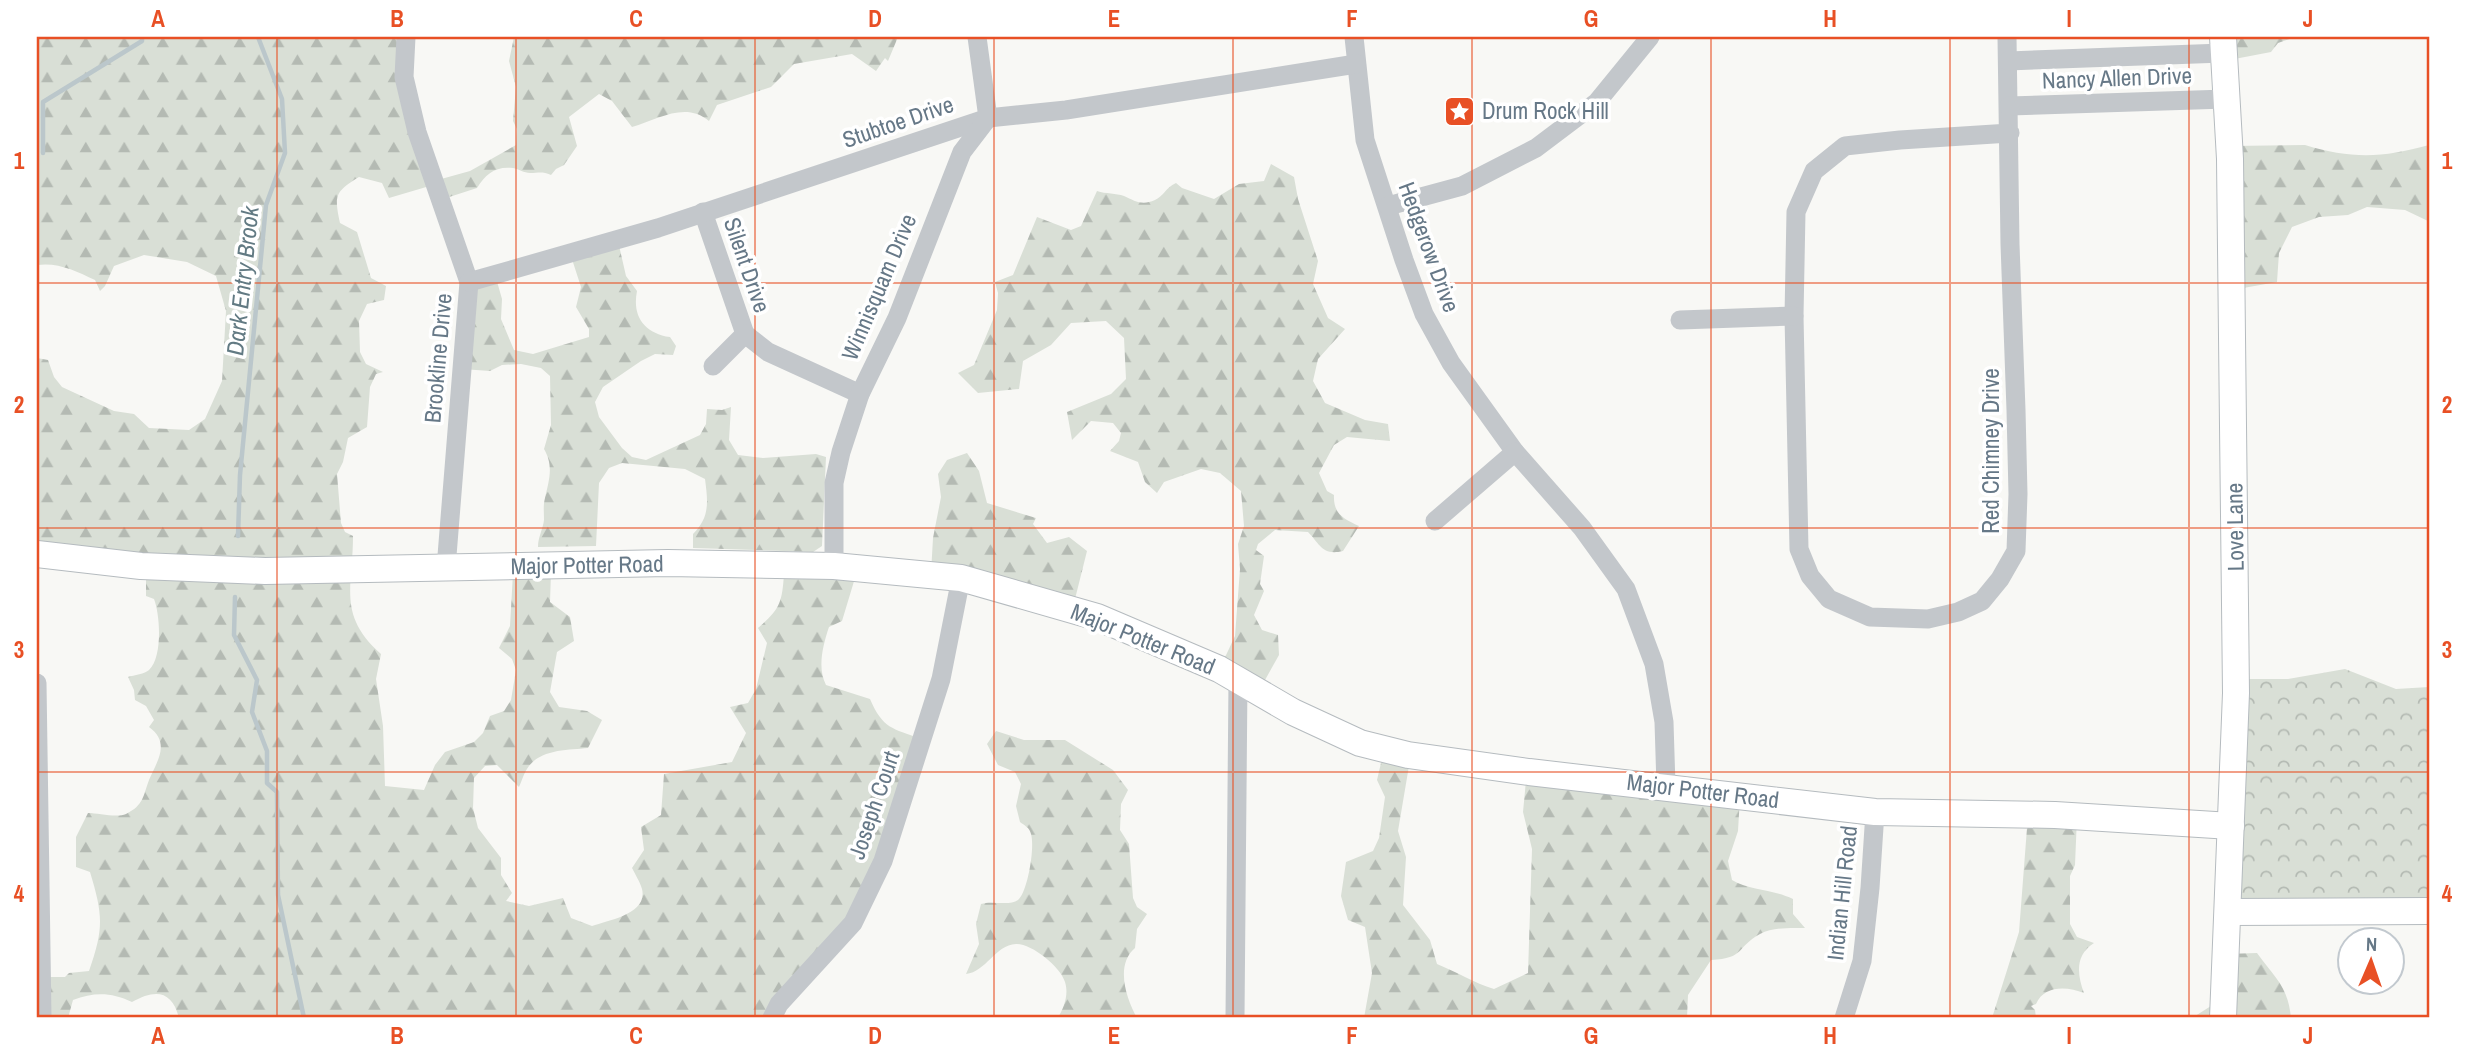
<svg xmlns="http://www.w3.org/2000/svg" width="2466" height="1055" font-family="'Archivo Narrow',sans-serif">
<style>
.forest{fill:url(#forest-firs)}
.park{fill:url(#park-crowns)}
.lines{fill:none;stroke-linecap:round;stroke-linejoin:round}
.stream{stroke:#bbc7cb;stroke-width:4.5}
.secondary-casing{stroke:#b5bbbf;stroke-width:28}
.street{stroke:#c3c7cb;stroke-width:19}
.secondary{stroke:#fff;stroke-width:26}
.grid{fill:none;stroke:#e85025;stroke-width:2;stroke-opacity:0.55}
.labels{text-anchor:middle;stroke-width:7;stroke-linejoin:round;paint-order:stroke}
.street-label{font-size:23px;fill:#667887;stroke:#fff}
.poi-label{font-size:23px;fill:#667887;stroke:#fff;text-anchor:start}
.water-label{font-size:24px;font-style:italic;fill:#627a83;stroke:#fff}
.neatline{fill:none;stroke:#e85025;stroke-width:2.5}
.grid-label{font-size:23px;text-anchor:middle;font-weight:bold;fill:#e85025}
</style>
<defs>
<pattern id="forest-firs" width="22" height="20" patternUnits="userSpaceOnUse" patternTransform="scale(1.75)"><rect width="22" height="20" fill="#d9dfd6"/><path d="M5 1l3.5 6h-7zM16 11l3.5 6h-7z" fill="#b4bab3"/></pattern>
<pattern id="park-crowns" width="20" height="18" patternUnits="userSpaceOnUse" patternTransform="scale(1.75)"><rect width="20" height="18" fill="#d9dfd6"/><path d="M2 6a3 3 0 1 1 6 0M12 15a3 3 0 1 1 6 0" fill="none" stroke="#b4bab3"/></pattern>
</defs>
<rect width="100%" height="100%" fill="#f8f8f5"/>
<!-- forest -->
<g class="forest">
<path d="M37,37H403L434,181L470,171L516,145L517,129L513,121L516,87L509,61L514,37H898L888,61L885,58L876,71L852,54L794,64L771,87L717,105L709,121C686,101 658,119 632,127L612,101L599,94L569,117L577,146L564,165L556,169L551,175C542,171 539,173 530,173C524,173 519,169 513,168C495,166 486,174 477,188L440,200L433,185L389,198L382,183L359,177C335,192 334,195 340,223L357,232L371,278L386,286L384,300L367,304L359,321L360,352L366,364L383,372L376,374L370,387L367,427L348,438L343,462L337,474L341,523L345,532L353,536C353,587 337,615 381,654L376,679L383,726L385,786L424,790L435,765L445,752L474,742L483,733L490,716L504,711L511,700L516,670L512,659L499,648L510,626L513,573L551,572L550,602L570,617L574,641L557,652L550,692L559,707L587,711L602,720L588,748C569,750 542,749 529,766C524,772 522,781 519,787L497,765L485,766L474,778L473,808L478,828L501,858V875L512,893L506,901L529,906L563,898L571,918L592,926C609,920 648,914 642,889C640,882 635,874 632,868L644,850L641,827L661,815L664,774L732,762L746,733L730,707L748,703L756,689L767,643L758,628C780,609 782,603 784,574L855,578L842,621L829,627C823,645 817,668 826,685L870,699C883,729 892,728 921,739L857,915L770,1018H179C172,990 155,989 132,1002C111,992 94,992 73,1000L68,1018H37V977H65L69,973L89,971C104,928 103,915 90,872L76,867V837L88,813C98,813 117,818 126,814C144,805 143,796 149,780C157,761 171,743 149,727L154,720L146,706L135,700L134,690L128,677C134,675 145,674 149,670C163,657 160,614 154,599L146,596V566L37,554V358L48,360L54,377L62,387L114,411L134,414L149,428L189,430L205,419L222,381L226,311L216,276L187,262L144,255L114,266L105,286L100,291L95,280C76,271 58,262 37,265Z"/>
<polygon points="2221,37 2295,37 2278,43 2271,52 2224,61"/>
<path d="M2305,145C2351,159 2383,158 2429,145V224L2428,221L2405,210L2367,207L2348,215L2319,217L2292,227L2279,253L2277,282L2232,290L2230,146Z"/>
<path d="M1271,164L1294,177L1298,199L1318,261L1313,284L1328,318L1345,329L1318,359L1313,381L1325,403L1365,420L1388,424L1390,441L1347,437L1334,445L1319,473L1327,491L1334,495C1333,514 1344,519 1359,526L1343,551C1322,556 1320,544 1308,532L1275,530L1258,544L1256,550L1264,556L1260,584L1264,591L1254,615L1262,630L1278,635L1279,655L1260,689L1220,668L1235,636L1240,569L1238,544L1244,526L1241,491L1220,473L1201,469L1164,482L1157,493L1145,482L1138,462L1110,451L1119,441L1121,433L1113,423L1091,421L1072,440L1067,412L1111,394L1126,379L1124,338L1106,321L1071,323L1051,345L1023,361L1019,389L978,393L958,373L974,365L997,310L998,293L995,282L1013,275L1037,217L1071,230L1081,226L1097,191C1106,194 1116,193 1124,196C1135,201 1142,206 1155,200C1164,196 1165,188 1176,183L1182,188L1214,199L1239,184L1264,181Z"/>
<path d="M618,241L626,276L637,291C632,316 644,333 670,337L676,346L673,355L655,354L641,361L603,387L595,402L599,417L622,448L632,457L646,460L700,435L706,424L707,409L722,410L731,407L729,440L738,455L763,458L816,454L826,457L822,546L813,552L693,548V534C710,517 708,502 705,479L685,469L622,463L609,468L599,483L596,546L538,547C538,537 543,529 544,520C544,513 543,505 545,498C549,480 554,466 544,449L551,425L550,376L541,368L521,364L502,365L490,371L462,369L467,283L496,278L502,299L501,319L514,350L533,354L589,337V329L576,307L581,287L570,253Z"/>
<polygon points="967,453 979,471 987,503 1036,518 1033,524 1047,543 1069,537 1087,551 1073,607 931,573 933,538 941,497 938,474 947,460"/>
<path d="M996,731L1024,740H1065L1113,770L1128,790L1121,804L1120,830L1129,844L1133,898L1137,907L1147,914L1137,929L1135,948C1115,965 1126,998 1137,1018H1058C1064,1007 1069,995 1065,982C1061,967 1031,943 1016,944C995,945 986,972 966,974L979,944L976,924L981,904C992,900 1011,907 1019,899C1028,889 1035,847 1031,834C1030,828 1024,825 1020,822L1016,806L1021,784L1015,772L998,765L987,744Z"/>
<path d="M1384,750L1411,754L1398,831L1406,857L1403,905L1430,940L1437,964C1457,972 1474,983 1494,989L1528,973L1532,849L1523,812L1527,770L1740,797L1738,831L1728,861L1732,880C1751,891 1773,889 1793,899V914L1805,928C1790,928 1773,927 1760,934C1735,948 1746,958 1711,960L1688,995L1687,1018H1364L1372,973L1365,927L1348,920L1341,896L1346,862L1373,851L1379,838L1385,797L1377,780Z"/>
<path d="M2028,815L2077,817L2075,865L2070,876V924L2077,937L2094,943C2075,955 2077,974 2084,993C2067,986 2044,985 2036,1004L2031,1006L2035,1010L2036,1018H1992L2019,932Z"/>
<path d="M2257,953C2275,978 2288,986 2291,1018H2192L2222,999L2226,954Z"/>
</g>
<!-- park -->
<polygon class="park" points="2345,669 2396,689 2429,687 2429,909 2231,910 2237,679 2288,679"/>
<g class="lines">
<!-- stream -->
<g class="stream">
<polyline points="43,153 43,102 142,41 142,37"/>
<polyline points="238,536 240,475 266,205 285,153 282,99 258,37"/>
<polyline points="235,597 234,635 257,680 252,712 267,751 267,783 277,792 278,895 304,1018"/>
</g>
<defs>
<g id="secondary">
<polyline points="2223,37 2230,159 2236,693 2223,1018"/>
<polyline points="37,554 141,566 265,571 668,563 834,566 961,578 1097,617 1219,669 1293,712 1360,743 1408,755 1529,772 1875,812 2055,815 2231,826"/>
<polyline points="2228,912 2429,911"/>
</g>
</defs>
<!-- secondary casing -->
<use href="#secondary" class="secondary-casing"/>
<!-- street -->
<g class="street">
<polyline points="406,37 404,77 417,132 469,282 446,568"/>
<polyline points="1354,37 1365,140 1404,260 1424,314 1451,363 1515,452 1582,528 1626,589 1654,664 1664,722 1666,786"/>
<polyline points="2007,37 2010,244 2016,410 2018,494 2016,551 2000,579 1982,601 1958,612 1928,619 1870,617 1829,599 1810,576 1799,549 1794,316 1796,212 1814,171 1845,146 1900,140 2010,133"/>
<polyline points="2008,61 2223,53"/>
<polyline points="2009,106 2226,99"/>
<polyline points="1388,206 1462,186 1536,148 1597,102 1650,37"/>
<polyline points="703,212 745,334 768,352 860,394"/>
<polyline points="469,282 658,228 988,118 1066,110 1356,64"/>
<polyline points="1680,320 1794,316"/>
<polyline points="713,366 745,334"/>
<polyline points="1435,521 1515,452"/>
<polyline points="834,566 834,483 841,452 860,394 897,318 962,152 988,118 977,37"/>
<polyline points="37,683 42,1018"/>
<polyline points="772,1018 779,1004 853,923 883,861 941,679 961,578"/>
<polyline points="1235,1018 1238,680"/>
<polyline points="1844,1018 1862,961 1870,888 1875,812"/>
</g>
<!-- secondary -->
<use href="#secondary" class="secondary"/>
</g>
<!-- grid -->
<path class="grid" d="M277,37V1018M516,37V1018M755,37V1018M994,37V1018M1233,37V1018M1472,37V1018M1711,37V1018M1950,37V1018M2189,37V1018M37,283H2429M37,528H2429M37,772H2429"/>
<!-- icons -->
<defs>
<symbol id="sight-square" viewBox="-11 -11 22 22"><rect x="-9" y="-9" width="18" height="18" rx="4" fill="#e85025" stroke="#fff"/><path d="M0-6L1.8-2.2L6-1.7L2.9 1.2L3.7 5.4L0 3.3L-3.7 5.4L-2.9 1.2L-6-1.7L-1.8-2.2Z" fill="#fff"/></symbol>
</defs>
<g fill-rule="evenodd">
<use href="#sight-square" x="1442" y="94" width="35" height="35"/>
</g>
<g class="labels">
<!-- street labels -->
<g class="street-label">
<text transform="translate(2117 78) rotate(-2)" y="8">Nancy Allen Drive</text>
<text transform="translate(898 122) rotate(-19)" y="8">Stubtoe Drive</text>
<text transform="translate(1429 247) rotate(70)" y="8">Hedgerow Drive</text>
<text transform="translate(747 265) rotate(71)" y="8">Silent Drive</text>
<text transform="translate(879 287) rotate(-67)" y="8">Winnisquam Drive</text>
<text transform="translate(438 358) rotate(-85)" y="8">Brookline Drive</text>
<text transform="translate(1991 451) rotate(-90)" y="8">Red Chimney Drive</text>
<text transform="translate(2235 527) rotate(-91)" y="8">Love Lane</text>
<text transform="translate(587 565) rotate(-1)" y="8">Major Potter Road</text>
<text transform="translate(1143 639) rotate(22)" y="8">Major Potter Road</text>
<text transform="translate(1703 791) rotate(7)" y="8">Major Potter Road</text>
<text transform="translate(874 805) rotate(-71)" y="8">Joseph Court</text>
<text transform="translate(1842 893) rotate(-84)" y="8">Indian Hill Road</text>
</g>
<!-- poi labels -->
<g class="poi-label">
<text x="1482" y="119">Drum Rock Hill</text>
</g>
<!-- water labels -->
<g class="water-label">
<text transform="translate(243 281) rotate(-84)" y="8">Dark Entry Brook</text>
</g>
</g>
<!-- border -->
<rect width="2466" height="1055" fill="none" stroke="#ffffff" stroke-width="77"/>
<!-- north arrow -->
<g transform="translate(2371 961) rotate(2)"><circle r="33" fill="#ffffff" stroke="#c2c9cf" stroke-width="2"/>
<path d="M0-5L12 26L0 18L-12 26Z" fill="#e85025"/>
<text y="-10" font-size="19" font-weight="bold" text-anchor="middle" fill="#667887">N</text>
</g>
<rect x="38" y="38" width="2390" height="978" class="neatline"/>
<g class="grid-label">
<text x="158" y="27">A</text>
<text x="397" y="27">B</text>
<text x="636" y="27">C</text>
<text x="875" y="27">D</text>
<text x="1114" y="27">E</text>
<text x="1352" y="27">F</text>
<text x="1591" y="27">G</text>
<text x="1830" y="27">H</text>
<text x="2069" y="27">I</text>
<text x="2308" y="27">J</text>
<text x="19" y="169">1</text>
<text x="2447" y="169">1</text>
<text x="19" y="413">2</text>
<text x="2447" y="413">2</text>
<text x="19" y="658">3</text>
<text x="2447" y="658">3</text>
<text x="19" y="902">4</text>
<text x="2447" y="902">4</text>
<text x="158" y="1044">A</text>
<text x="397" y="1044">B</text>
<text x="636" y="1044">C</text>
<text x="875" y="1044">D</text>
<text x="1114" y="1044">E</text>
<text x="1352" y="1044">F</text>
<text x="1591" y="1044">G</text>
<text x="1830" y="1044">H</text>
<text x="2069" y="1044">I</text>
<text x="2308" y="1044">J</text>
</g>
</svg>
